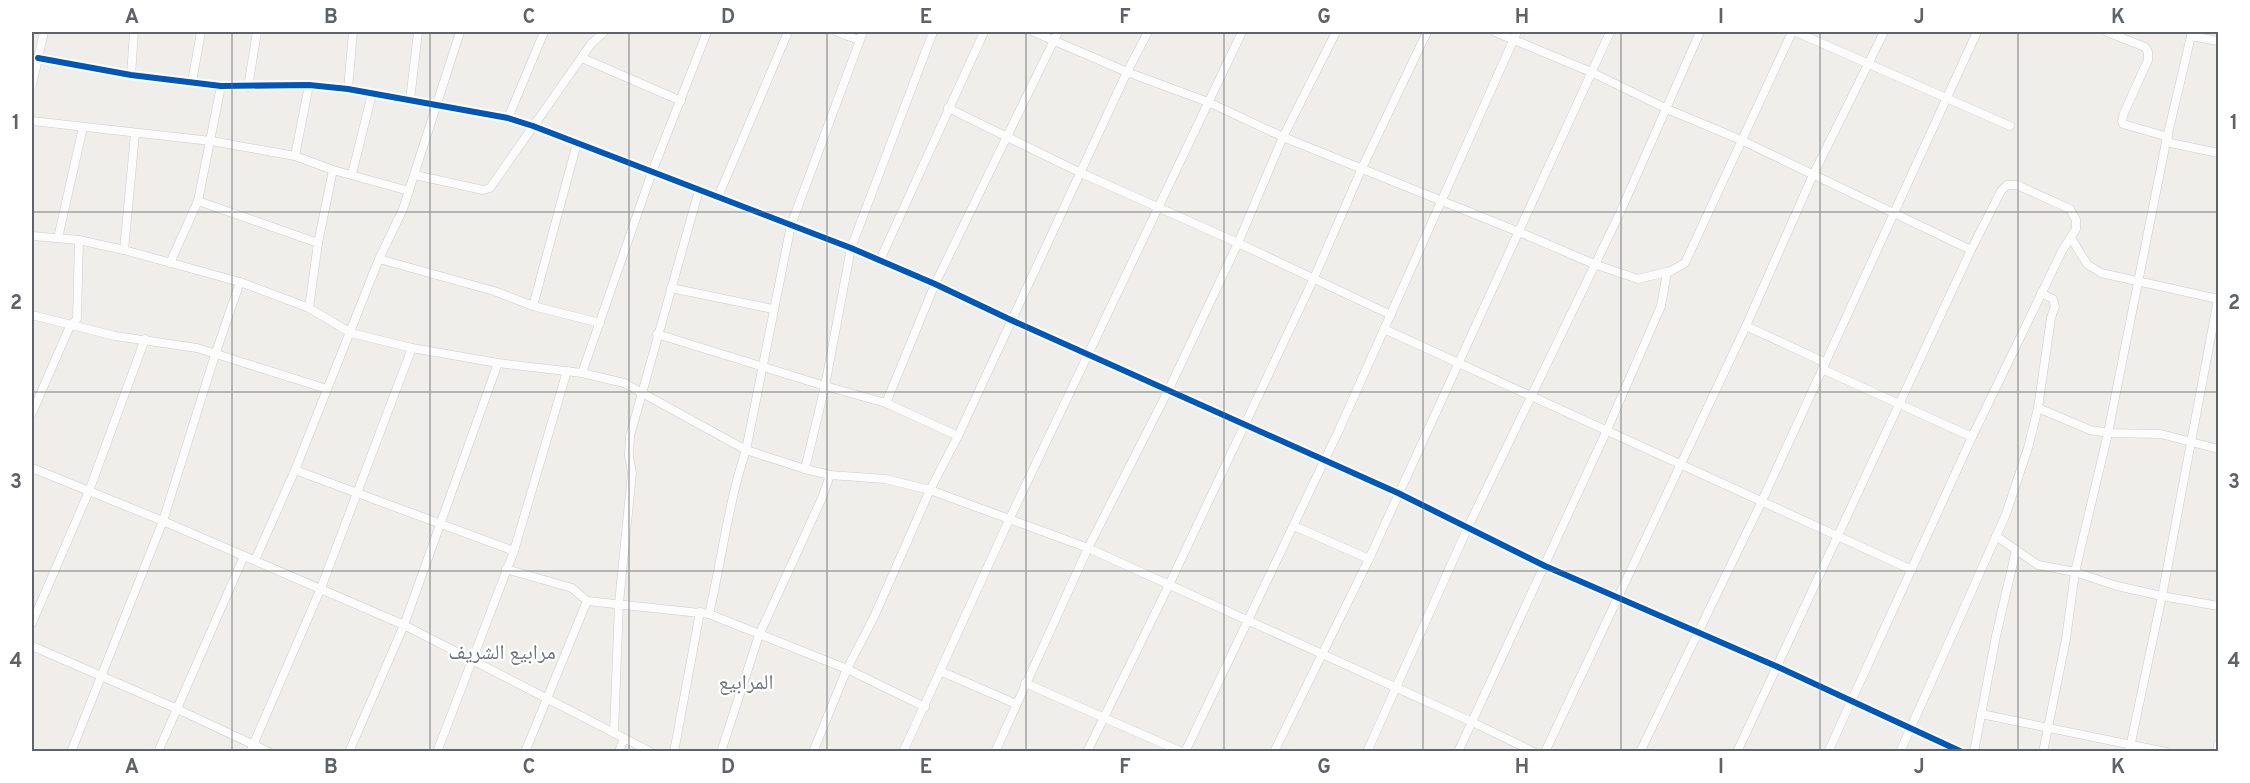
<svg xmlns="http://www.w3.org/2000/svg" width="2250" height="783" font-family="Overpass,'Noto Naskh Arabic',sans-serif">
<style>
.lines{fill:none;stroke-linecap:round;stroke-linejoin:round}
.minor-casing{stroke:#cbcccc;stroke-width:9}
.minor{stroke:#fdfcfc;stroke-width:8}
.cycleway-casing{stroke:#fff;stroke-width:10}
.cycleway{stroke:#0057b8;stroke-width:6}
.grid{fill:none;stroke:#5f6368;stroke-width:1.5;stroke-opacity:0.55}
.labels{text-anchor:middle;stroke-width:4.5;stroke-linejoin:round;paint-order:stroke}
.neighbourhood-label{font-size:21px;fill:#70757a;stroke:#fff}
.neatline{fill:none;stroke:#5f6368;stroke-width:2}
.grid-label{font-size:20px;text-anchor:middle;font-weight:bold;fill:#5f6368}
</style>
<rect width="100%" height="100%" fill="#efeeea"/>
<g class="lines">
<defs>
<g id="minor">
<polyline points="837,32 859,40"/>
<polyline points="1034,32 1127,72 1208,102 1283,137 1519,232 1594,264 1638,279 1671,271 1685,263 1792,32"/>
<polyline points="1495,32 1591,72 1667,109 1741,140 1971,250"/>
<polyline points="1796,32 2010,126"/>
<polyline points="2107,32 2145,47 2148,52 2148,60 2124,113 2122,121 2123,124 2168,137"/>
<polyline points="2191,36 2218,41"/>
<polyline points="38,58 131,75 221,86 309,85 348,89 508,118 533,126 851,248 935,284 1011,320 1398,493 1545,566 1778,667 1962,752"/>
<polyline points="582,58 681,101"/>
<polyline points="131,75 134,32"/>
<polyline points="192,82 201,32"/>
<polyline points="32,85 44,32"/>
<polyline points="248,87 257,32"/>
<polyline points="348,89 353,32"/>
<polyline points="410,100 418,32"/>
<polyline points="948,108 1081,173 1238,243 1391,315"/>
<polyline points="508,118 544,32"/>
<polyline points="32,121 211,141 295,156 333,170"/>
<polyline points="2166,142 2218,153"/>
<polyline points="295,156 309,85"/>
<polyline points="352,174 372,94"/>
<polyline points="415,175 483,190 490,188 591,44 604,32"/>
<polyline points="718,197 788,32"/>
<polyline points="198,201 318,243"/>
<polyline points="32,236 79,240 124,250 240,282 309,308 351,333 412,348 498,363 582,373 624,383 746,450 805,469 830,475 885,479 930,490 1088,548 1472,722 1534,752"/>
<polyline points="58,238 83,127"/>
<polyline points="2071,238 2087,264 2101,273 2218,299 2162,596 2218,606"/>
<polyline points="124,250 135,134"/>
<polyline points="379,259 494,291 533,306 600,323"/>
<polyline points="880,260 984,32"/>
<polyline points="170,263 198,201 221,86"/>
<polyline points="671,288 773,309"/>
<polyline points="533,306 577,143"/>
<polyline points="309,308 318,243 333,170 409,191"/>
<polyline points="32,315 115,336 197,348 327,389"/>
<polyline points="1746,326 1824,362"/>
<polyline points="1384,329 1912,570"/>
<polyline points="657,334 825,386 886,403 958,436"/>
<polyline points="1822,369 1972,437"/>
<polyline points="582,373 652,172 707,32"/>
<polyline points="886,403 935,284 1058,32"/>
<polyline points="2038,408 2090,430 2108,433 2161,434 2218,449"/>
<polyline points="32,413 70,326 77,319 79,240"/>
<polyline points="32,468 163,521 404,625 651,752"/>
<polyline points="805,469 825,386 851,248 933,32"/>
<polyline points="295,470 514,551"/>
<polyline points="1294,526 1369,559"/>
<polyline points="1996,536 2038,565 2075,572 2117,586 2162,596 2129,752"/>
<polyline points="255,560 295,470 379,259 403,209 460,32"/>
<polyline points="506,569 572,588 587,601 709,614 847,669 925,707"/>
<path d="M709,614C722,559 728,504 746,450L791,225L863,32"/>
<polyline points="32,623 89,491 145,339"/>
<polyline points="32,646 175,708 269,752"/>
<polyline points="940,671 1016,704"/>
<polyline points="1025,683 1182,752"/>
<polyline points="1981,714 2166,752"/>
<polyline points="614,733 619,603 632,473 629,456 630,436 699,190"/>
<polyline points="71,752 163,521 215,355 240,282"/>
<polyline points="158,752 244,556"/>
<polyline points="250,752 321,588 412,348"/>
<polyline points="349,752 404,625 498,363"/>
<polyline points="437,752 514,551 567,371"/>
<polyline points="525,752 587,601"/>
<polyline points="619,752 624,738"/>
<polyline points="674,752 700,612"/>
<polyline points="721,752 759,635 822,498 830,475"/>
<polyline points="813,752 847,669 874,617 930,490 958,436 1127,72 1148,32"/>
<polyline points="903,752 1009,520 1242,32"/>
<polyline points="995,752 1088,548 1169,389 1238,243 1283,137 1336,32"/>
<polyline points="1087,752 1169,585 1314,278 1362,168 1427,32"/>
<polyline points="1185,752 1339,430 1517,32"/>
<polyline points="1274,752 1369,559 1610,32"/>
<polyline points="1367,752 1468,527 1619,215 1700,32"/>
<polyline points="1458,752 1607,430 1661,306 1667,272"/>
<polyline points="1545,752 1746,326 1813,175 1884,32"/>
<polyline points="1640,752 1761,503 1977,32"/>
<polyline points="1737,752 1971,250 2001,191 2007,185 2017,185 2070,209 2076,220 2076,229 2062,251 1972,437 1828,752"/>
<polyline points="1900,752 2006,514 2028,448 2038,408 2051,318 2055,306 2053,299 2041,293"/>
<polyline points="1974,752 1996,636 2016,550"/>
<polyline points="2043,752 2066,639 2075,572 2108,433 2166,142 2192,32"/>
<polyline points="2217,752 2218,744"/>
</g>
</defs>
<!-- minor casing -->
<use href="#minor" class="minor-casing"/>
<!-- minor -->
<use href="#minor" class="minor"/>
<defs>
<polyline id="cycleway" points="38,58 131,75 221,86 309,85 348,89 508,118 533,126 851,248 935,284 1011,320 1398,493 1545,566 1778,667 1962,752"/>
</defs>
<!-- cycleway casing -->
<use href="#cycleway" class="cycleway-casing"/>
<!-- cycleway -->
<use href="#cycleway" class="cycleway"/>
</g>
<!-- grid -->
<path class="grid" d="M232,32V752M430,32V752M629,32V752M827,32V752M1026,32V752M1224,32V752M1423,32V752M1621,32V752M1820,32V752M2018,32V752M32,212H2218M32,392H2218M32,571H2218"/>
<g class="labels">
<!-- neighbourhood labels -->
<g class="neighbourhood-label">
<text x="502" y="659">مرابيع الشريف</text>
<text x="746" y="689">المرابيع</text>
</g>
</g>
<!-- border -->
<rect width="2250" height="783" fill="none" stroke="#ffffff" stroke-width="66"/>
<rect x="33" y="33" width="2184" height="717" class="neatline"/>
<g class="grid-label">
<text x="132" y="23">A</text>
<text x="331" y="23">B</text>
<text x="529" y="23">C</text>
<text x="728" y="23">D</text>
<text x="926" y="23">E</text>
<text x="1125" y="23">F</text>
<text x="1324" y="23">G</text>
<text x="1522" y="23">H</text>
<text x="1721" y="23">I</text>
<text x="1919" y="23">J</text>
<text x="2118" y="23">K</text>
<text x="16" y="129">1</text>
<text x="2234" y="129">1</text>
<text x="16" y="309">2</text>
<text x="2234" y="309">2</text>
<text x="16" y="488">3</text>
<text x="2234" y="488">3</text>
<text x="16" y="667">4</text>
<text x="2234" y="667">4</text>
<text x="132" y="773">A</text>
<text x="331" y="773">B</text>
<text x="529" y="773">C</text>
<text x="728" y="773">D</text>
<text x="926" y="773">E</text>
<text x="1125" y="773">F</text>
<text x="1324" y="773">G</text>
<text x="1522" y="773">H</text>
<text x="1721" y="773">I</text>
<text x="1919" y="773">J</text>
<text x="2118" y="773">K</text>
</g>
</svg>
